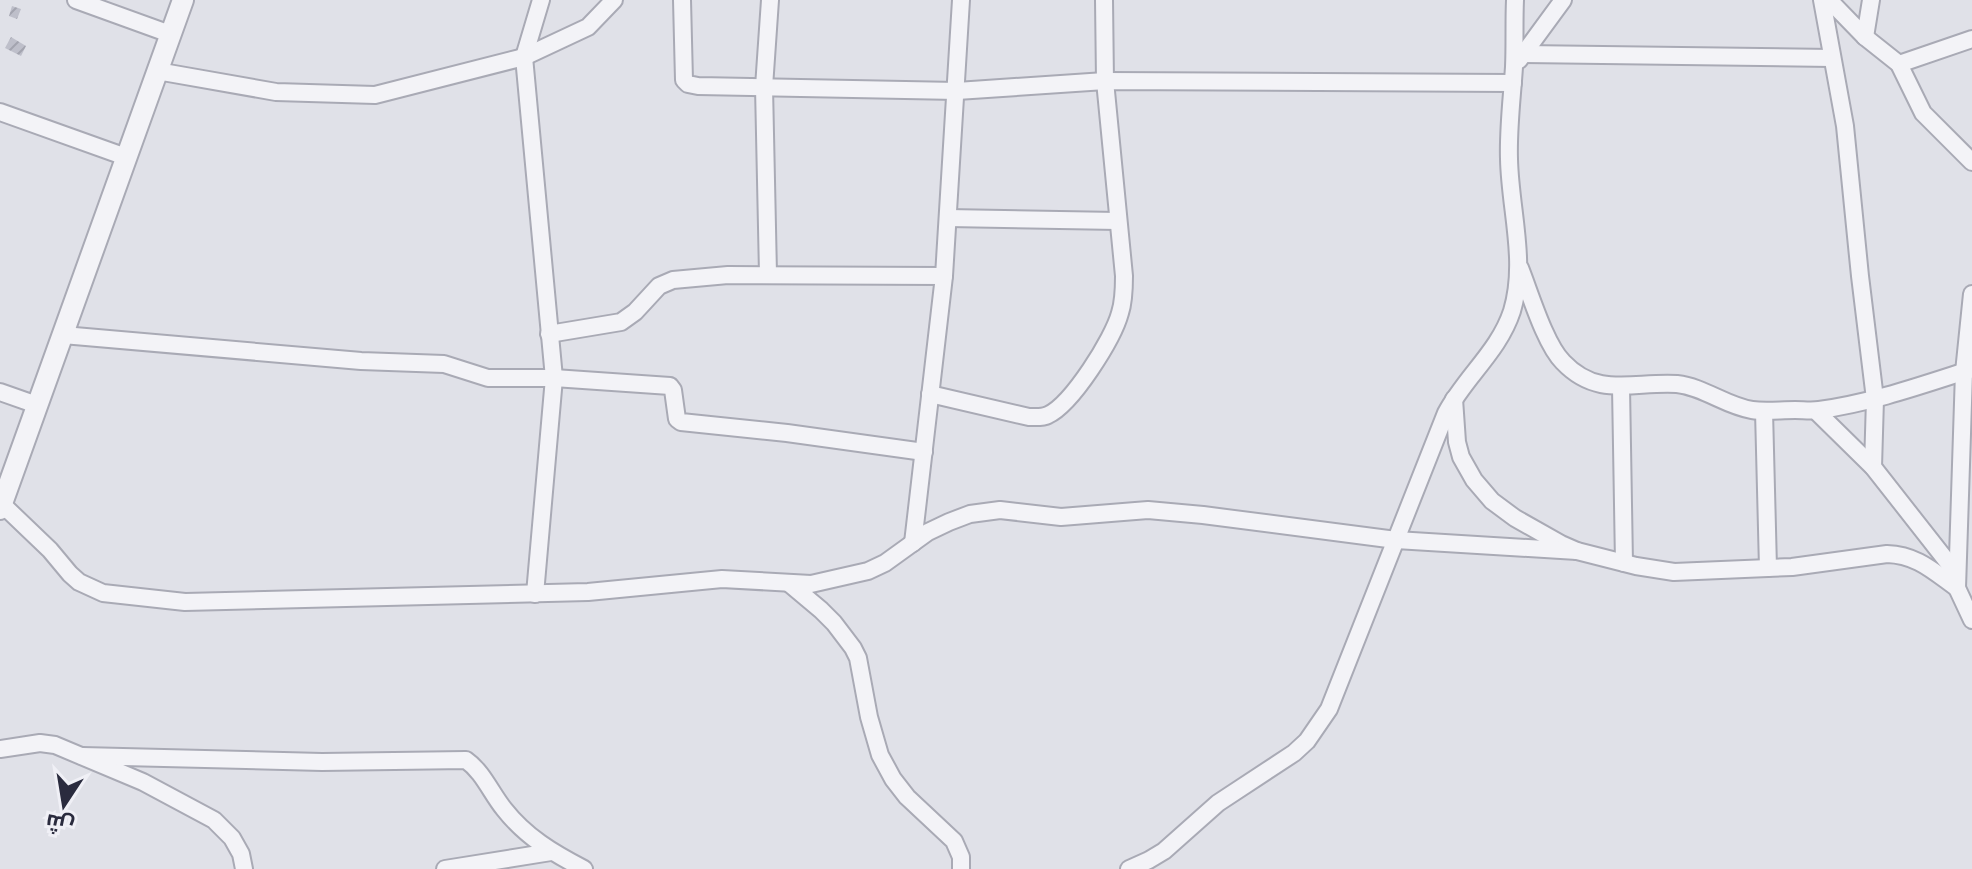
<svg xmlns="http://www.w3.org/2000/svg" width="1972" height="869" font-family="'Sofia Sans Condensed',Cairo,sans-serif">
<style>
.building{fill:url(#building-hatch)}
.lines{fill:none;stroke-linecap:round;stroke-linejoin:round}
.minor-casing{stroke:#a9aab5;stroke-width:20}
.tertiary-casing{stroke:#a9aab5;stroke-width:24}
.minor{stroke:#f3f3f7;stroke-width:16}
.tertiary{stroke:#f3f3f7;stroke-width:20}
</style>
<defs>
<pattern id="building-hatch" width="6" height="6" patternUnits="userSpaceOnUse" patternTransform="scale(2)"><rect width="6" height="6" fill="#bebfca"/><path d="M-1 1l2-2M0 6l6-6M5 7l2-2" fill="none" stroke="#a3a4af"/></pattern>
</defs>
<rect width="100%" height="100%" fill="#e0e1e8"/>
<!-- building -->
<g class="building">
<polygon points="12,6 21,9 17,19 9,16"/>
<polygon points="11,37 26,46 21,56 5,48"/>
</g>
<g class="lines">
<defs>
<g id="minor">
<polyline points="76,0 170,34"/>
<polyline points="682,0 684,80 688,84 698,86 957,91 1105,81 1513,83"/>
<polyline points="1822,0 1845,126 1860,276 1875,399 1873,467"/>
<polyline points="1829,0 1865,37 1899,64 1923,113 1972,162"/>
<polyline points="1865,37 1871,0"/>
<polyline points="1524,54 1832,58"/>
<polyline points="1519,60 1563,0"/>
<polyline points="1899,64 1972,39"/>
<polyline points="157,71 276,92 375,95 524,57 588,27 614,0"/>
<polyline points="0,112 126,157"/>
<polyline points="948,218 1118,221"/>
<path d="M1520,268C1530,293 1545,344 1563,362C1598,399 1634,381 1677,384C1704,387 1726,406 1752,410C1766,412 1780,410 1795,410C1803,410 1811,411 1819,410C1871,403 1922,385 1972,369"/>
<polyline points="768,274 764,87 770,0"/>
<polyline points="1972,294 1964,372 1957,588 1972,620"/>
<polyline points="549,334 621,322 635,312 659,286 673,280 728,275 944,276"/>
<polyline points="63,335 361,361 444,364 488,378 554,378 670,386 673,390 677,419 681,422 787,433 924,452"/>
<polyline points="1621,387 1624,563"/>
<polyline points="0,392 37,405"/>
<path d="M930,394L1029,417C1036,417 1042,418 1048,415C1072,404 1113,339 1120,313C1124,301 1124,288 1124,276L1105,81L1104,0"/>
<path d="M1454,399L1457,442L1461,457L1474,480L1492,501L1515,518L1561,544L1577,551L1636,566L1674,572L1792,567L1887,554C1917,555 1933,571 1957,588"/>
<polyline points="1764,411 1768,568"/>
<polyline points="1816,411 1873,467 1957,574"/>
<polyline points="2,504 50,550 70,574 79,582 103,593 185,602 588,592 722,579 811,584 868,571 885,563 928,532 949,522 970,514 1000,510 1061,517 1148,510 1203,515 1396,540 1577,551"/>
<polyline points="913,543 944,276 961,0"/>
<polyline points="790,584 821,610 834,623 853,648 858,658 869,717 880,755 893,779 907,797 954,841 961,857 961,869"/>
<polyline points="535,594 554,378 524,57 541,0"/>
<polyline points="0,749 40,743 55,745 143,782 214,820 232,838 241,854 244,869"/>
<path d="M82,756L322,762L466,760C483,772 491,793 504,809C526,837 553,853 584,869"/>
<polyline points="445,869 551,852"/>
<path d="M1129,869L1149,860L1164,851L1218,803L1294,753L1307,741L1329,709L1446,413C1465,377 1499,351 1512,311C1527,261 1510,210 1509,159C1508,128 1512,98 1514,67C1515,45 1514,22 1515,0"/>
</g>
<polyline id="tertiary" points="0,509 183,0"/>
</defs>
<!-- minor casing -->
<use href="#minor" class="minor-casing"/>
<!-- tertiary casing -->
<use href="#tertiary" class="tertiary-casing"/>
<!-- minor -->
<use href="#minor" class="minor"/>
<!-- tertiary -->
<use href="#tertiary" class="tertiary"/>
</g>
<!-- north arrow -->
<g transform="translate(64 805) rotate(192)" stroke="#f0f0f6" stroke-width="6" paint-order="stroke">
<path d="M0-6L14 30L0 20L-14 30Z" fill="#2a2b3e"/>
<text y="-12" font-size="22" font-weight="bold" text-anchor="middle" fill="#2a2b3e">ش</text>
</g>
</svg>
